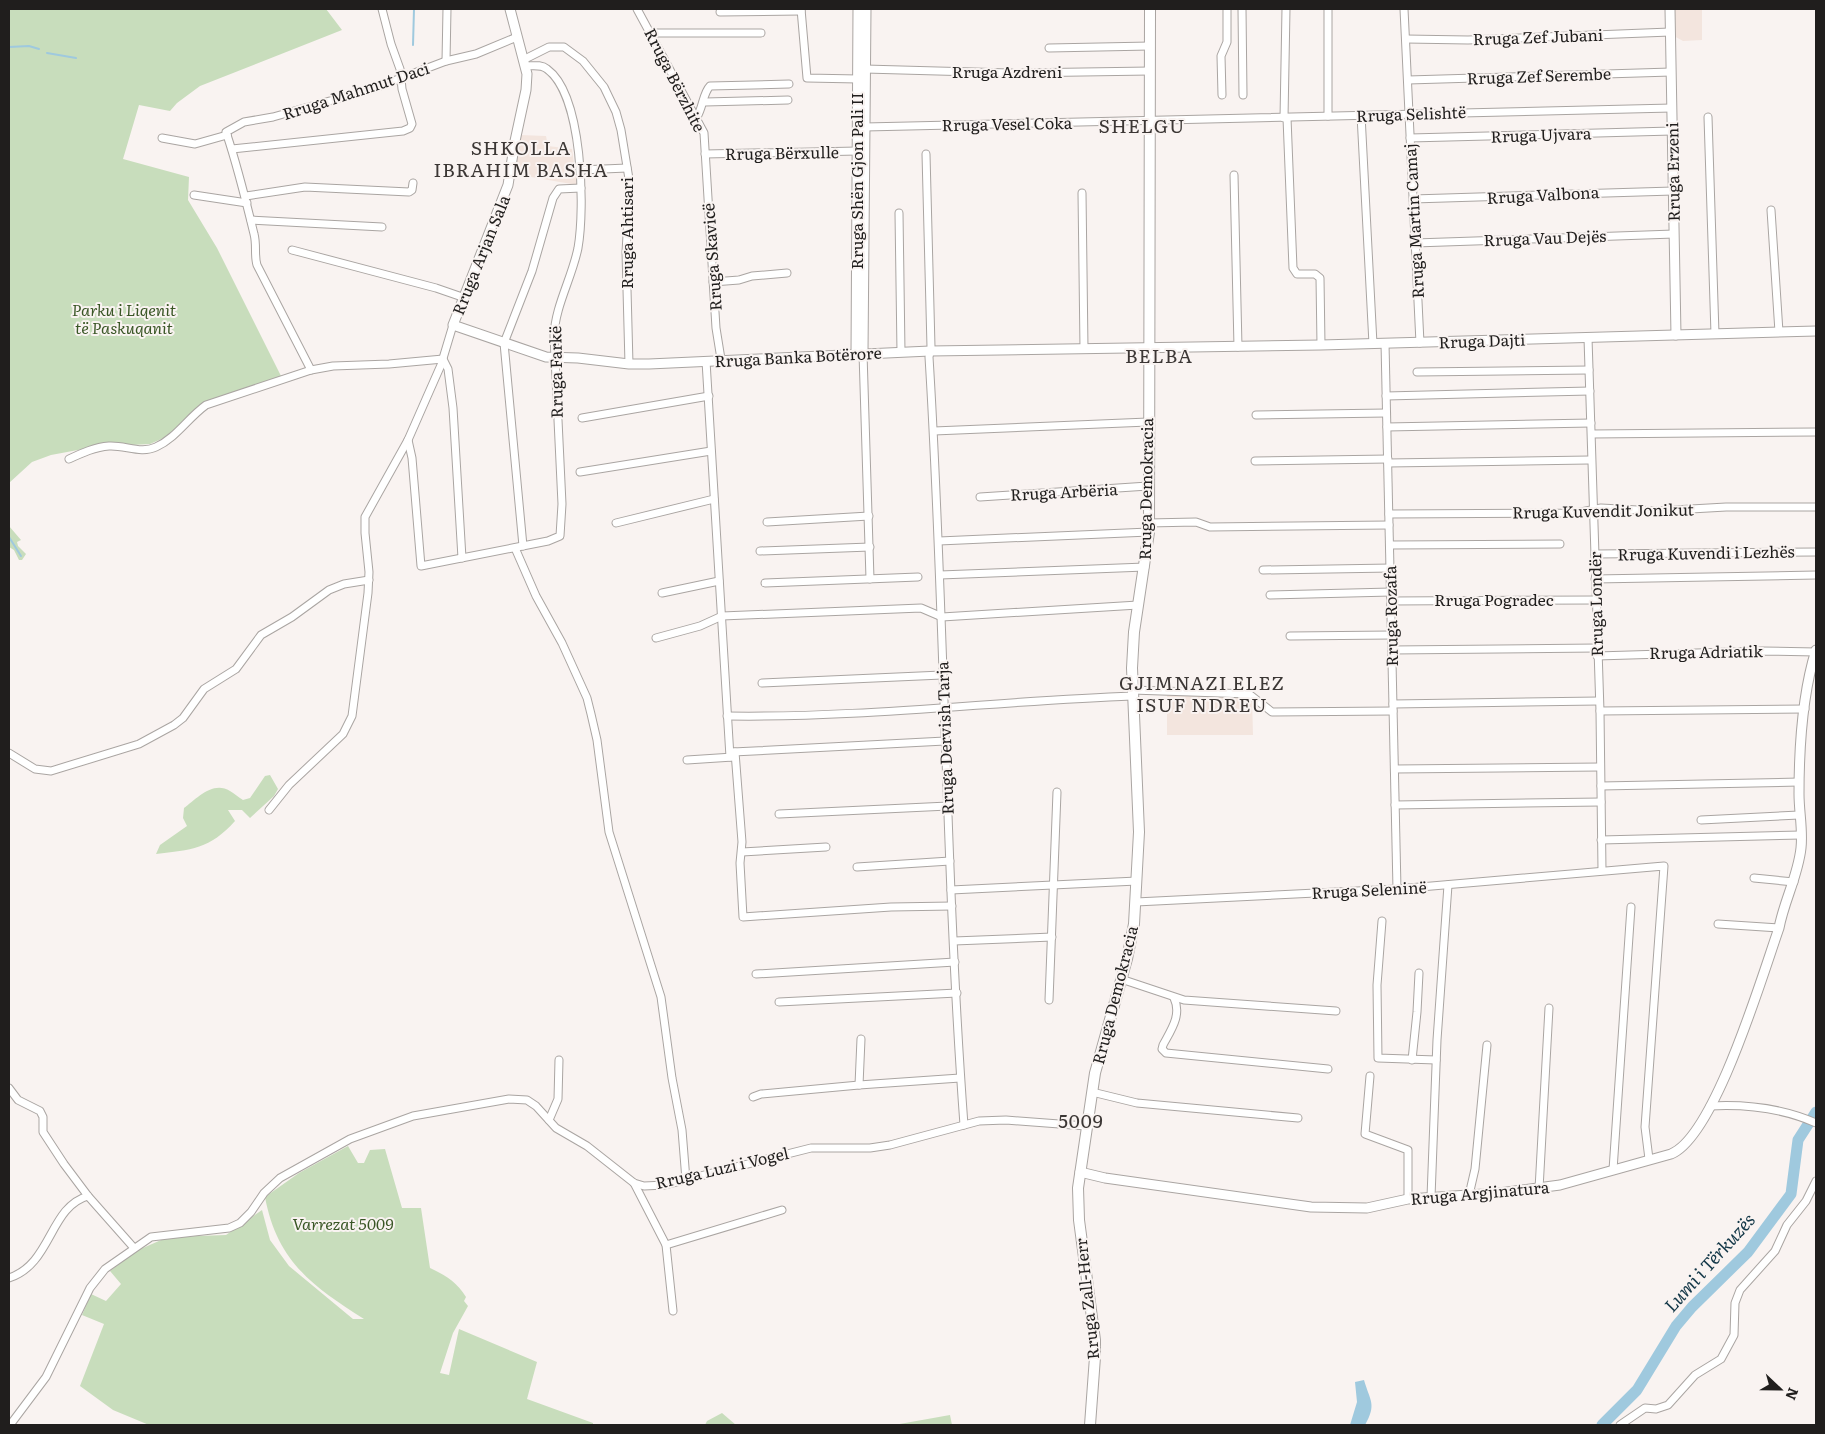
<svg xmlns="http://www.w3.org/2000/svg" width="1825" height="1434" font-family="Literata,serif">
<style>
.built{fill:#f3e5de}
.green{fill:#c8ddbc}
.water{fill:#9fc9de}
.lines{fill:none;stroke-linecap:round;stroke-linejoin:round}
.stream{stroke:#9fc9de;stroke-width:2}
.river{stroke:#9fc9de;stroke-width:11}
.minor-casing{stroke:#aaa5a2;stroke-width:9}
.tertiary-casing{stroke:#aaa5a2;stroke-width:11}
.secondary-casing{stroke:#aaa5a2;stroke-width:12}
.minor{stroke:#fff;stroke-width:7}
.tertiary{stroke:#fff;stroke-width:9}
.secondary{stroke:#fff;stroke-width:10}
.labels{text-anchor:middle;stroke-width:4;stroke-linejoin:round;paint-order:stroke}
.street-label{font-size:16px;fill:#201e1d;stroke:#f9f3f1}
.park-label{font-size:16px;font-style:italic;fill:#395625;stroke:#f9f3f1}
.water-label{font-size:18px;font-style:italic;fill:#143848;stroke:#f9f3f1}
.quarter-label{font-size:19px;letter-spacing:1px;fill:#3c3735;stroke:#f9f3f1}
</style>
<rect width="100%" height="100%" fill="#f9f3f1"/>
<!-- built -->
<g class="built">
<polygon points="1673,9 1702,9 1702,40 1683,41 1674,36"/>
<polygon points="520,135 546,136 548,146 572,149 577,185 514,174"/>
<polygon points="1167,694 1252,697 1253,735 1167,735"/>
</g>
<!-- green -->
<g class="green">
<polygon points="9,9 326,9 342,30 200,86 177,103 170,111 139,105 123,159 189,177 188,200 217,248 282,378 211,400 168,436 150,444 94,447 51,455 32,462 9,483"/>
<polygon points="9,526 21,540 17,542 18,546 26,554 22,560 19,560 14,550 9,547"/>
<path d="M270,775L278,789L274,796L250,818L242,810H228L235,821C210,849 191,850 156,854L160,845L187,826L183,818L184,808C196,799 213,780 230,791C235,794 238,797 243,800L250,798L265,776Z"/>
<path d="M348,1146L358,1163H364L370,1150L385,1149L402,1208H421L430,1268C445,1275 457,1282 466,1297L464,1301L468,1306L453,1333L440,1373L449,1375L459,1329L537,1362L527,1399L593,1423V1425H149L113,1410L80,1386L104,1324L82,1315L91,1294L106,1301L121,1284L110,1271L136,1251L168,1237L226,1235L262,1210L270,1240L289,1266L353,1319H364C312,1286 277,1261 265,1197L299,1173Z"/>
<polygon points="722,1413 736,1425 705,1425 707,1421"/>
<polygon points="950,1415 952,1425 894,1425"/>
</g>
<!-- water -->
<path class="water" d="M1364,1380C1370,1401 1377,1404 1365,1425H1350L1357,1402L1355,1382Z"/>
<g class="lines">
<!-- stream -->
<g class="stream">
<polyline points="413,45 414,9"/>
<polyline points="9,47 29,46 39,49"/>
<polyline points="47,53 76,58"/>
<polyline points="9,537 21,556"/>
</g>
<!-- river -->
<polyline class="river" points="1602,1425 1637,1390 1676,1326 1692,1307 1748,1252 1791,1194 1798,1140 1816,1112"/>
<defs>
<g id="minor">
<polyline points="637,9 704,133 716,328 721,359"/>
<polyline points="801,9 807,78 858,79"/>
<polyline points="1242,9 1243,95"/>
<polyline points="1404,9 1420,343"/>
<polyline points="720,12 801,11"/>
<polyline points="651,33 761,33"/>
<polyline points="1406,39 1468,40 1670,32"/>
<polyline points="1049,48 1150,46"/>
<polyline points="523,60 549,47 564,47 583,61 604,87 616,112 621,130 630,185 626,252 629,364"/>
<polyline points="446,61 447,9"/>
<polyline points="865,69 1010,73 1150,71"/>
<polyline points="1408,80 1671,72"/>
<polyline points="1222,95 1221,56 1227,42 1227,9"/>
<polyline points="705,102 788,100"/>
<polyline points="1361,115 1373,344"/>
<polyline points="1328,116 1328,9"/>
<path d="M697,117C703,107 703,93 710,86L789,84"/>
<polyline points="1708,117 1715,334"/>
<polyline points="1284,118 1286,9"/>
<polyline points="1287,118 1293,268 1297,274 1315,274 1320,278 1321,345"/>
<polyline points="865,127 1672,108"/>
<polyline points="227,135 226,132 244,122 273,117 372,89 446,61 476,54 517,37"/>
<path d="M227,135C238,168 246,201 254,234C257,245 254,255 257,265L311,370"/>
<polyline points="162,138 195,144 227,135"/>
<polyline points="1410,138 1672,131"/>
<polyline points="232,149 403,131 410,128 412,124 402,89 400,69 391,44 382,9"/>
<polyline points="705,154 858,151"/>
<path d="M926,154L931,347L929,357C945,613 945,869 964,1125"/>
<polyline points="580,170 627,168"/>
<polyline points="1234,175 1238,347"/>
<polyline points="1082,193 1084,348"/>
<polyline points="194,195 247,203"/>
<polyline points="246,196 305,187 409,192 412,190 413,183"/>
<polyline points="1413,199 1673,191"/>
<polyline points="1771,210 1779,332"/>
<polyline points="899,213 901,352"/>
<polyline points="251,220 382,227"/>
<polyline points="1415,243 1674,234"/>
<polyline points="292,250 436,288 465,298"/>
<polyline points="713,282 739,280 752,276 787,273"/>
<polyline points="1588,338 1600,711 1602,870"/>
<polyline points="1385,343 1397,889"/>
<polyline points="863,353 870,579"/>
<polyline points="706,361 730,757"/>
<polyline points="1417,372 1589,370"/>
<polyline points="1386,396 1590,391"/>
<polyline points="1256,415 1386,413"/>
<polyline points="582,418 709,396"/>
<polyline points="1387,427 1591,423"/>
<polyline points="934,431 1148,422"/>
<polyline points="1592,434 1816,432"/>
<path d="M408,440L412,458L421,566L548,541L560,536L562,504L554,336C555,306 572,278 578,248C585,208 583,95 547,69C541,64 533,66 525,66"/>
<path d="M69,459C82,453 95,447 109,446C125,445 141,454 156,447C176,438 188,418 206,405L311,370L333,366L389,364L443,359L448,369L453,408L462,558"/>
<polyline points="1255,461 1388,459"/>
<polyline points="1388,463 1589,460"/>
<polyline points="580,472 711,451"/>
<polyline points="980,497 1148,486"/>
<polyline points="1389,514 1576,513 1601,508 1656,511 1726,507 1816,507"/>
<polyline points="767,522 869,516"/>
<polyline points="616,523 714,499"/>
<polyline points="1148,523 1196,522 1210,527 1389,525"/>
<polyline points="939,541 1149,532"/>
<polyline points="1390,545 1560,544"/>
<polyline points="523,546 504,343 532,271 553,198 559,189 581,188"/>
<polyline points="515,548 536,596 562,643 587,698 591,714 597,740 609,832 661,997 672,1078 682,1130 686,1180"/>
<polyline points="760,551 870,547"/>
<polyline points="1595,554 1816,552"/>
<polyline points="1263,570 1391,568"/>
<polyline points="940,575 1145,567"/>
<polyline points="1595,579 1816,575"/>
<polyline points="765,583 918,577"/>
<polyline points="662,593 719,581"/>
<polyline points="1270,595 1391,592"/>
<polyline points="1391,601 1596,600"/>
<polyline points="1290,636 1392,635"/>
<polyline points="656,638 700,626 722,616 921,608 942,617 1138,605"/>
<polyline points="1392,650 1597,648"/>
<polyline points="1597,656 1762,651 1816,652"/>
<polyline points="762,683 942,675"/>
<polyline points="1132,690 1249,694 1272,712 1393,711"/>
<polyline points="1393,704 1599,701"/>
<polyline points="1600,711 1805,709"/>
<path d="M727,716C864,718 997,701 1132,696"/>
<polyline points="733,752 945,741"/>
<polyline points="735,752 742,842 740,863 743,917 891,907 952,906"/>
<polyline points="9,753 35,769 51,771 139,744 174,725 183,718 204,689 236,669 261,635 292,617 329,590 344,584 369,580"/>
<polyline points="687,760 733,757"/>
<polyline points="1395,769 1600,767"/>
<polyline points="1601,786 1799,782"/>
<polyline points="1395,805 1601,802"/>
<polyline points="269,810 289,785 343,734 352,716 368,593 369,572 365,533 365,517 408,440 426,399 441,365 453,325"/>
<polyline points="779,814 948,806"/>
<polyline points="1701,820 1799,815"/>
<polyline points="1601,840 1801,835"/>
<polyline points="742,852 826,847"/>
<polyline points="857,867 950,861"/>
<polyline points="1754,878 1794,882"/>
<polyline points="951,890 1137,881"/>
<polyline points="1136,902 1397,889 1664,866 1645,1127 1649,1159"/>
<polyline points="1382,921 1377,985 1378,1058 1436,1060"/>
<polyline points="1718,924 1779,928"/>
<polyline points="954,941 1052,937"/>
<polyline points="756,974 955,962"/>
<polyline points="1121,979 1184,1000 1336,1011"/>
<path d="M1174,998C1182,1015 1171,1030 1163,1045L1162,1049L1166,1053L1328,1069"/>
<polyline points="1049,1000 1057,792"/>
<polyline points="779,1002 957,993"/>
<polyline points="1412,1060 1417,1012 1419,973"/>
<polyline points="1370,1076 1365,1134 1408,1150 1408,1199"/>
<polyline points="859,1085 861,1039"/>
<polyline points="9,1088 18,1100 40,1111 43,1117 43,1132 64,1164 88,1196 134,1248"/>
<polyline points="1092,1092 1137,1103 1298,1118"/>
<polyline points="753,1097 761,1094 859,1085 960,1078"/>
<path d="M1710,1106C1748,1104 1782,1108 1816,1123"/>
<polyline points="549,1120 558,1099 559,1060"/>
<polyline points="1613,1170 1631,907"/>
<polyline points="634,1183 666,1245 673,1311"/>
<polyline points="1539,1189 1549,1008"/>
<polyline points="1469,1195 1475,1169 1487,1045"/>
<polyline points="1431,1197 1437,1040 1448,885"/>
<polyline points="666,1245 782,1210"/>
<path d="M9,1278C52,1264 49,1207 88,1196"/>
<polyline points="10,1425 46,1377 90,1288 105,1269 151,1237 229,1228 240,1223 251,1212 264,1193 280,1178 350,1139 413,1116 509,1099 527,1100 536,1106 556,1128 587,1146 634,1183 644,1186 665,1185 811,1148 870,1148 890,1145 979,1121 1006,1120 1086,1126"/>
<polyline points="1620,1425 1645,1408 1656,1409 1668,1405 1695,1375 1721,1359 1734,1335 1735,1303 1740,1290 1775,1251 1787,1225 1806,1201 1816,1181"/>
</g>
<g id="tertiary">
<polyline points="510,9 527,74 526,90 515,141 508,185 453,325 546,357 578,358 629,364 649,364 930,351 1321,345 1816,331"/>
<polyline points="1670,9 1676,335"/>
<polyline points="863,353 866,9"/>
<polyline points="856,354 858,9"/>
<path d="M1080,1172L1105,1178L1311,1207L1367,1208L1408,1199L1499,1193L1560,1185L1671,1154C1715,1136 1762,976 1779,928C1784,901 1798,876 1801,848C1803,830 1799,812 1799,794C1799,747 1802,695 1816,650"/>
</g>
<polyline id="secondary" points="1090,1425 1095,1357 1095,1340 1079,1220 1078,1188 1095,1073 1127,959 1134,924 1139,832 1132,668 1134,632 1149,532 1150,9"/>
</defs>
<!-- minor casing -->
<use href="#minor" class="minor-casing"/>
<!-- tertiary casing -->
<use href="#tertiary" class="tertiary-casing"/>
<!-- secondary casing -->
<use href="#secondary" class="secondary-casing"/>
<!-- minor -->
<use href="#minor" class="minor"/>
<!-- tertiary -->
<use href="#tertiary" class="tertiary"/>
<!-- secondary -->
<use href="#secondary" class="secondary"/>
</g>
<g class="labels">
<!-- street labels -->
<g class="street-label">
<text transform="translate(1538 37) rotate(-2)" y="6">Rruga Zef Jubani</text>
<text x="1007" y="78">Rruga Azdreni</text>
<text transform="translate(1539 76) rotate(-2)" y="6">Rruga Zef Serembe</text>
<text transform="translate(675 80) rotate(63)" y="6">Rruga Bërzhite</text>
<text transform="translate(356 91) rotate(-18)" y="6">Rruga Mahmut Daci</text>
<text transform="translate(1411 114) rotate(-2)" y="6">Rruga Selishtë</text>
<text transform="translate(1007 124) rotate(-1)" y="6">Rruga Vesel Coka</text>
<text transform="translate(1541 135) rotate(-2)" y="6">Rruga Ujvara</text>
<text transform="translate(782 153) rotate(-1)" y="6">Rruga Bërxulle</text>
<text transform="translate(1673 172) rotate(-91)" y="6">Rruga Erzeni</text>
<text transform="translate(857 181) rotate(-90)" y="6">Rruga Shën Gjon Pali II</text>
<text transform="translate(1543 195) rotate(-3)" y="6">Rruga Valbona</text>
<text transform="translate(1414 221) rotate(-93)" y="6">Rruga Martin Camaj</text>
<text transform="translate(627 233) rotate(-90)" y="6">Rruga Ahtisari</text>
<text transform="translate(1545 238) rotate(-2)" y="6">Rruga Vau Dejës</text>
<text transform="translate(481 255) rotate(-68)" y="6">Rruga Arjan Sala</text>
<text transform="translate(712 257) rotate(-94)" y="6">Rruga Skavicë</text>
<text transform="translate(1482 341) rotate(-2)" y="6">Rruga Dajti</text>
<text transform="translate(798 357) rotate(-3)" y="6">Rruga Banka Botërore</text>
<text transform="translate(556 372) rotate(-91)" y="6">Rruga Farkë</text>
<text transform="translate(1146 489) rotate(-89)" y="6">Rruga Demokracia</text>
<text transform="translate(1064 492) rotate(-3)" y="6">Rruga Arbëria</text>
<text transform="translate(1603 511) rotate(-1)" y="6">Rruga Kuvendit Jonikut</text>
<text transform="translate(1706 553) rotate(-1)" y="6">Rruga Kuvendi i Lezhës</text>
<text x="1494" y="606">Rruga Pogradec</text>
<text transform="translate(1596 604) rotate(-91)" y="6">Rruga Londër</text>
<text transform="translate(1391 616) rotate(-91)" y="6">Rruga Rozafa</text>
<text transform="translate(1706 652) rotate(-1)" y="6">Rruga Adriatik</text>
<text transform="translate(945 738) rotate(-92)" y="6">Rruga Dervish Tarja</text>
<text transform="translate(1369 890) rotate(-3)" y="6">Rruga Seleninë</text>
<text transform="translate(1115 995) rotate(-76)" y="6">Rruga Demokracia</text>
<text transform="translate(722 1168) rotate(-13)" y="6">Rruga Luzi i Vogel</text>
<text transform="translate(1480 1193) rotate(-5)" y="6">Rruga Argjinatura</text>
<text transform="translate(1087 1299) rotate(-96)" y="6">Rruga Zall-Herr</text>
</g>
<!-- park labels -->
<g class="park-label">
<text x="124" y="316">Parku i Liqenit<tspan x="124" dy="18">të Paskuqanit</tspan></text>
<text x="343" y="1230">Varrezat 5009</text>
</g>
<!-- water labels -->
<g class="water-label">
<text transform="translate(1710 1263) rotate(-48)" y="6">Lumi i Tërkuzës</text>
</g>
<!-- quarter labels -->
<g class="quarter-label">
<text x="1142" y="133">SHELGU</text>
<text x="521" y="155">SHKOLLA<tspan x="521" dy="22">IBRAHIM BASHA</tspan></text>
<text x="1159" y="363">BELBA</text>
<text x="1202" y="690">GJIMNAZI ELEZ<tspan x="1202" dy="22">ISUF NDREU</tspan></text>
<text x="1081" y="1128">5009</text>
</g>
</g>
<!-- border -->
<rect width="1825" height="1434" fill="none" stroke="#201e1d" stroke-width="20"/>
<!-- north arrow -->
<g transform="translate(1780 1389) rotate(112)" stroke="#f9f3f1" stroke-width="4" paint-order="stroke">
<path d="M0-4L9 19L0 12L-9 19Z" fill="#201e1d"/>
<text y="-8" font-size="14" font-weight="bold" text-anchor="middle" fill="#201e1d">N</text>
</g>
</svg>
